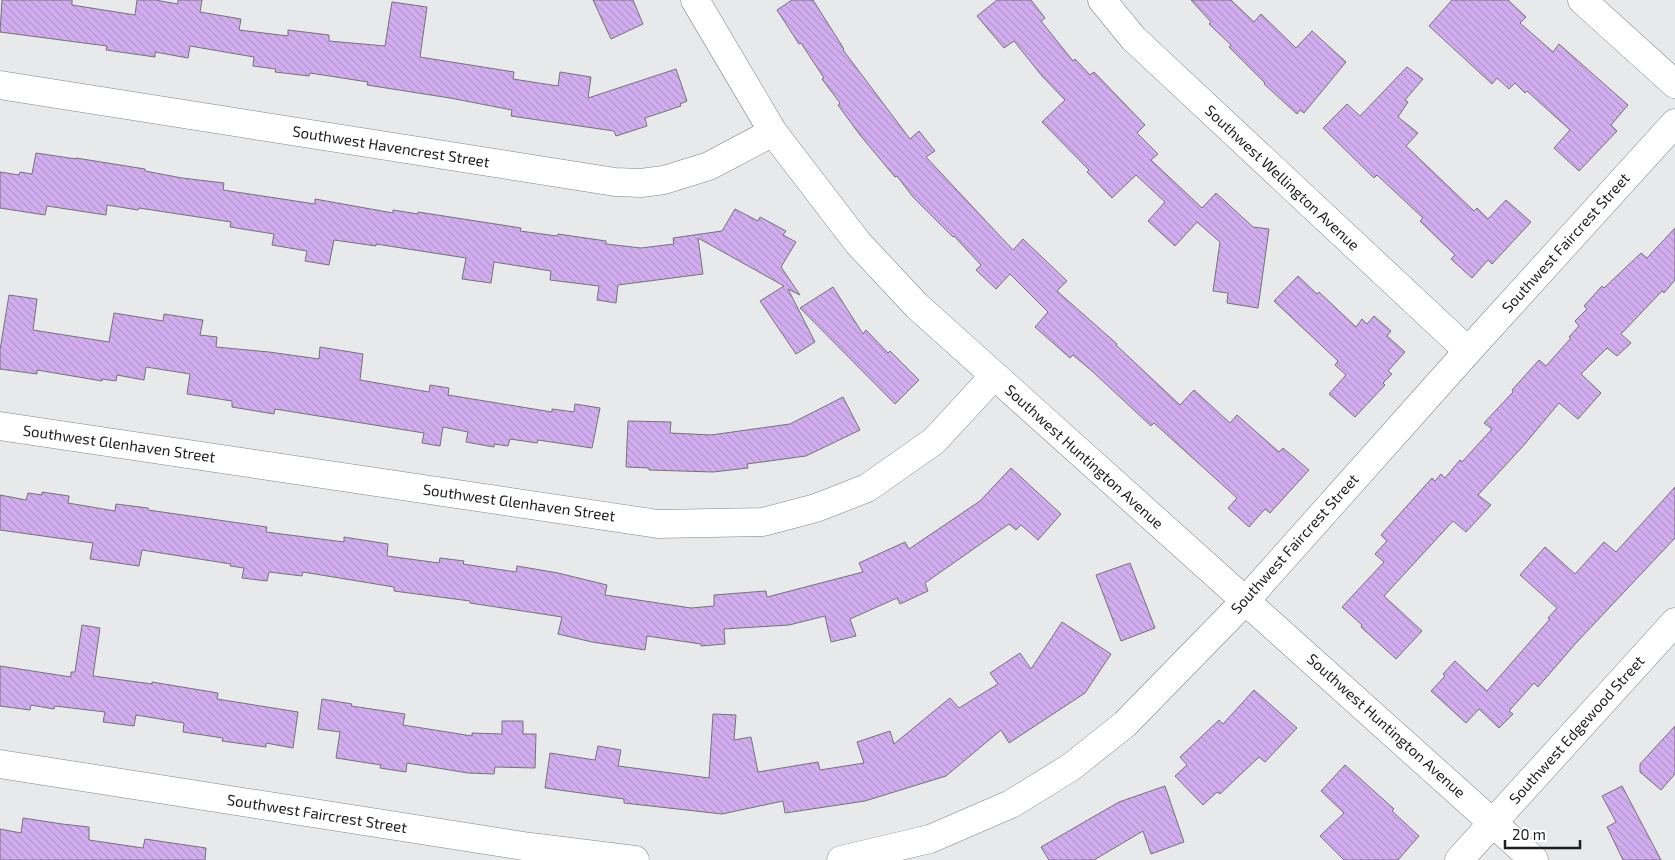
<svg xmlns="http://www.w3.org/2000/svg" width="1675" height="860" font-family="'Exo 2',sans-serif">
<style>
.building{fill:url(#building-back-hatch);stroke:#747375}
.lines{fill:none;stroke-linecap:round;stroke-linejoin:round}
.minor-casing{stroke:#828485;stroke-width:29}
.minor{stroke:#fff;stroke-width:28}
.labels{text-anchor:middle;stroke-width:4;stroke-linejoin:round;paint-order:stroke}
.street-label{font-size:15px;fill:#1d1e1e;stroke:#fff}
</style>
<defs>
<pattern id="building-back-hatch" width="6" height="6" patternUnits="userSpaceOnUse" patternTransform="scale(1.25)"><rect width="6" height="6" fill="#d2aef0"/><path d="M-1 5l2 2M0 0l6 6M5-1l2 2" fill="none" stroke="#b495cd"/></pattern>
</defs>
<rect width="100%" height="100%" fill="#e7e9eb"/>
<!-- building -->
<g class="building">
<polygon points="2,0 72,0 72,5 135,15 137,0 155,0 178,4 178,0 202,0 200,12 241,19 239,30 288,36 288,30 329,35 329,41 385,46 392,2 427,7 420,57 514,72 513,79 558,86 560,72 591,77 588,98 676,69 687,101 680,104 681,106 645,118 647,126 616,136 614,131 511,116 512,110 450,98 367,85 368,82 310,73 309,76 275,72 276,69 253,66 254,57 190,46 188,58 155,52 155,57 106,50 107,46 0,32"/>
<polygon points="593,0 633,0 643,24 611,39"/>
<polygon points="792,0 813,0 844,49 843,50 910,139 919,131 935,151 926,157 1013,250 1023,239 1067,281 1057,291 1117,344 1116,345 1180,405 1194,390 1230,423 1237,415 1279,452 1283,448 1309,470 1270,513 1265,509 1249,527 1228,508 1237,498 1154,423 1151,426 1092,371 1073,355 1070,358 1035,327 1048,312 1010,274 996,289 976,270 981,265 954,236 953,237 913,197 897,176 895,177 860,135 838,105 840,103 822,79 824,78 801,43 799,44 777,10"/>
<polygon points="997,0 1031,0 1045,18 1041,21 1073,61 1075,59 1090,75 1094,72 1145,125 1137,133 1158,154 1151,160 1202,208 1216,193 1253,227 1269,229 1258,308 1227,303 1228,293 1213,291 1220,242 1197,222 1175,246 1148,221 1165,202 1136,175 1112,198 1087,172 1089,170 1042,122 1065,100 1042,76 1014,41 1004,48 977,16"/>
<polygon points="1191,0 1231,0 1254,22 1261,14 1296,48 1312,31 1346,62 1304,113 1300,110 1297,114 1264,84 1265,83 1229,47 1231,45 1209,24 1211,22"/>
<polygon points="1452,0 1508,0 1526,17 1520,23 1553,52 1559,44 1628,105 1611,125 1617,131 1579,171 1554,148 1570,130 1527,91 1525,93 1515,83 1509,89 1497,78 1492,84 1429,26"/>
<polygon points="1407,67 1423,79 1405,100 1408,102 1398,117 1418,133 1406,146 1474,211 1477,208 1488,219 1506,200 1531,222 1492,264 1488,260 1472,278 1451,259 1455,255 1420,221 1423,218 1377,175 1374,178 1323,128 1347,104 1360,116"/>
<polygon points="36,153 76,159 76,158 145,169 145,171 182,178 224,183 223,190 315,204 315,199 393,213 393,210 418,214 418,212 521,228 520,231 557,236 558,234 606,241 606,244 641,248 674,244 673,238 722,231 735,209 758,221 760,217 786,231 783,235 796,242 781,267 800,295 788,289 815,342 796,354 760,301 784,286 698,238 703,274 618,285 616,303 597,300 599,286 550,280 551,271 494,262 491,283 462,279 466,258 376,244 376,246 334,240 329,265 305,261 307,251 272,245 274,234 230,227 231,222 139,208 138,210 107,205 106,215 47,206 45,215 0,208 0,172 19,175 20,172 32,174"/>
<polygon points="1675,228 1675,280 1664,293 1662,291 1621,334 1631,343 1617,356 1607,348 1581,374 1601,393 1578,419 1559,403 1524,445 1478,495 1491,505 1466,532 1453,521 1384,596 1422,631 1396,659 1361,627 1362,625 1342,607 1384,562 1375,554 1387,541 1381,535 1432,478 1435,481 1441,474 1445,478 1460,460 1462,462 1492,429 1484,423 1513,392 1512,390 1539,360 1546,366 1571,338 1569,337 1579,326 1575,321 1587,309 1584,306 1602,286 1604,288 1641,253 1647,258"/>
<polygon points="1298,276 1317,294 1319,292 1356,327 1362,319 1367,324 1374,316 1391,331 1387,336 1405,352 1388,371 1392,374 1383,383 1385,385 1355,417 1329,394 1346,375 1335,365 1338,361 1274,301"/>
<polygon points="833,287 863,334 866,330 888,353 890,351 919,380 895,404 800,308"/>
<polygon points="9,295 37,299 33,330 109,342 114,313 163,321 164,314 203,320 200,335 217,337 216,347 269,352 319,359 320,347 363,354 360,380 429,392 430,385 449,388 448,395 552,412 552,409 574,412 575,404 600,408 592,448 538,440 537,443 510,439 508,446 494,444 494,447 466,442 468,432 443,427 440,446 422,443 424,433 275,409 274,414 232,407 232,401 187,394 190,374 146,367 144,380 117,375 116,381 102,379 102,381 37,370 37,374 0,369 0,350"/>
<polygon points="843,397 860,430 806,456 747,464 748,468 713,472 649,470 649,468 626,467 628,421 671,422 670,433 711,435 790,424"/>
<polygon points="1011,468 1061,514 1038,540 1021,525 1016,530 1009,524 925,583 928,591 900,604 897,598 850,619 856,636 831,642 825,616 789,625 724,629 725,644 701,646 701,644 647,636 645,650 592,642 558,634 562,617 470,603 470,601 394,591 394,587 303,572 302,576 269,572 267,581 242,578 244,568 230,566 231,564 142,550 139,566 90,559 93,543 0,530 0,495 26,500 28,493 42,495 42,492 69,496 68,503 115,511 116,504 148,508 148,510 267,527 266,532 344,542 344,537 388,544 387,556 439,563 440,558 464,561 463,564 516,572 517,566 558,573 607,585 605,595 691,608 714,606 714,595 766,591 767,597 863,572 859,563 905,542 909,549 980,501"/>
<polygon points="1675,487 1675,538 1576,643 1538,687 1534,683 1509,711 1513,714 1499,728 1479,709 1466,723 1431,691 1445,676 1443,674 1455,661 1487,691 1550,619 1548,618 1557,608 1520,575 1545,547 1575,574 1604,542 1616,552"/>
<polygon points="1130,563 1155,628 1121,641 1096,575"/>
<polygon points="1062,622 1111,654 1085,693 1009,743 1001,730 946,776 865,801 785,813 783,801 722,814 624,803 624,799 545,788 550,753 595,760 598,746 621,750 618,766 709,778 713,714 736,715 734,740 751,737 758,772 818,762 820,770 864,763 857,742 890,731 894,744 950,698 959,708 998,684 990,673 1020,653 1031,669"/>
<polygon points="82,625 100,628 93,676 152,684 152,682 218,693 217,699 298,712 293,748 266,743 266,747 222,741 223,738 183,732 184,723 136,715 134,726 103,722 105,712 55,706 54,709 31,705 30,710 0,706 0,666 71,677 71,672 75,672"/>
<polygon points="1254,690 1297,728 1265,762 1259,757 1220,794 1217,792 1203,805 1175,776 1187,765 1180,757 1219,720 1223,724"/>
<polygon points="322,699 352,704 351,706 405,714 403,725 472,736 472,733 502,734 502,721 523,721 523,734 536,734 535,768 495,767 494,774 468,773 407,763 406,772 380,768 381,765 336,758 340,732 318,729"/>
<polygon points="1675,726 1675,774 1661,790 1640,772 1640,764"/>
<polygon points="1345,765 1394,809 1392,811 1419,836 1398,860 1344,860 1320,836 1344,813 1321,791"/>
<polygon points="1165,786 1184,842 1151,854 1143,831 1094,860 1049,860 1041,847 1119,802"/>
<polygon points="1622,786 1661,860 1623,860 1607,827 1616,822 1602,796"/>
<polygon points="23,818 62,824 89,827 89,840 143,848 145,839 206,848 205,860 0,860 0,829 21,833"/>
</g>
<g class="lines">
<defs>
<g id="minor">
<polyline points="695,0 773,132 858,243 917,306 1534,860"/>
<polyline points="1102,0 1133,38 1468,351"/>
<polyline points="1582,0 1675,84"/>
<polyline points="0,85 615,182 641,183 664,180 709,166 773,132"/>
<polyline points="0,426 658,524 763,522 816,508 867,488 934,441 994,376"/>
<polyline points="0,764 530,847 635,860"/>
<polyline points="841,860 930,839 1011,804 1071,767 1125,724 1246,600 1468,351 1675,123"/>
<polyline points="1459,860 1675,622"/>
</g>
</defs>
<!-- minor casing -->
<use href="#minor" class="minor-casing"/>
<!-- minor -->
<use href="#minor" class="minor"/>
</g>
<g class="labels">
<!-- street labels -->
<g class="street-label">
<text transform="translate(391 147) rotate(9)" y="5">Southwest Havencrest Street</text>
<text transform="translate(1282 178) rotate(43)" y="5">Southwest Wellington Avenue</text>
<text transform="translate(1566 243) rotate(-48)" y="5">Southwest Faircrest Street</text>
<text transform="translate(119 444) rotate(8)" y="5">Southwest Glenhaven Street</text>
<text transform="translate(1084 457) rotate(42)" y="5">Southwest Huntington Avenue</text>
<text transform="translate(519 503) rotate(8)" y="5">Southwest Glenhaven Street</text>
<text transform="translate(1295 544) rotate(-48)" y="5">Southwest Faircrest Street</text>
<text transform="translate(1386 726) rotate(42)" y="5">Southwest Huntington Avenue</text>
<text transform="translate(1577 730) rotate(-48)" y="5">Southwest Edgewood Street</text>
<text transform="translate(317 814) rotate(9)" y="5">Southwest Faircrest Street</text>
</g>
</g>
<!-- scale -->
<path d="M1505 840v8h75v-8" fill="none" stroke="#1d1e1e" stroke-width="2.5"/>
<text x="1512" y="840" font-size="15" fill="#1d1e1e" stroke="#ffffff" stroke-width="4" paint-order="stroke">20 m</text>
</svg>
